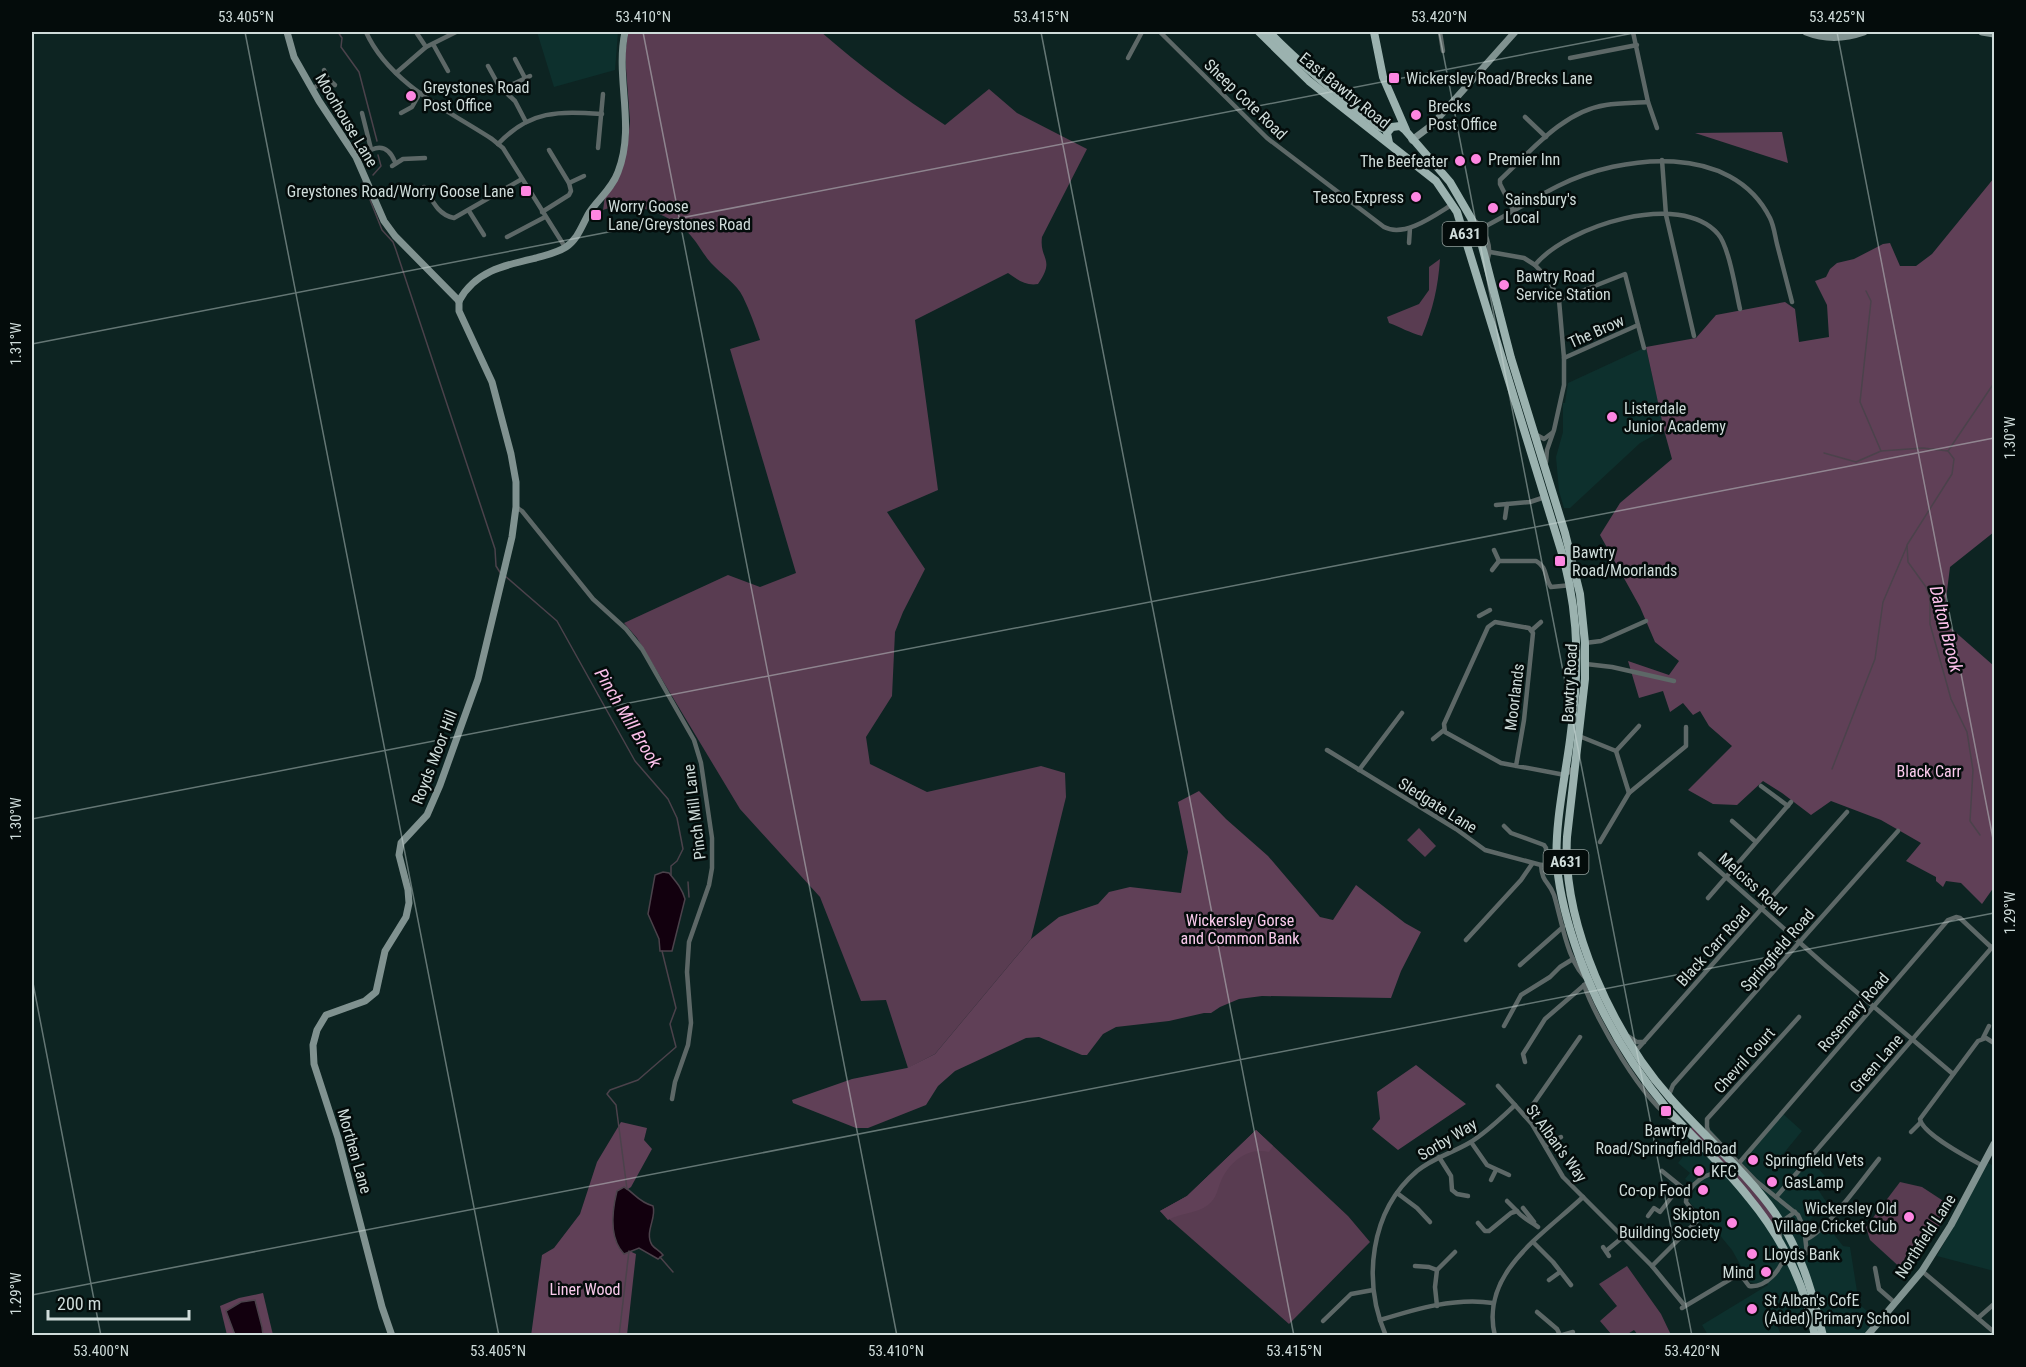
<svg xmlns="http://www.w3.org/2000/svg" width="2026" height="1367" font-family="'Roboto Condensed',sans-serif">
<style>
.built{fill:#0d302d}
.green{fill:#593c51}
.forest{fill:#604057}
.water{fill:#12000e;stroke:#4b424b;stroke-width:1.5}
.lines{fill:none;stroke-linecap:round;stroke-linejoin:round}
.stream{stroke:#4b424b;stroke-width:1.5}
.street{stroke:#5d6867;stroke-width:4.5}
.secondary{stroke:#809290;stroke-width:7}
.primary{stroke:#9bb2af;stroke-width:8}
.ticks{fill:none;stroke:#cfdcda;stroke-width:1.5;stroke-opacity:0.45}
.poi-dot{fill:#fd86e1;stroke:#040c0b;stroke-width:2}
.labels{text-anchor:middle;stroke-width:5;stroke-linejoin:round;paint-order:stroke}
.shield{fill:#040c0b;stroke:#929e9c;stroke-width:1.5}
.shield-label{font-size:15px;font-weight:bold;fill:#cfdcda}
.poi-label{font-size:16px;fill:#cfdcda;stroke:#040c0b;text-anchor:start}
.street-label{font-size:16px;fill:#cfdcda;stroke:#040c0b}
.park-label{font-size:16px;fill:#fbcbed;stroke:#040c0b}
.water-label{font-size:18px;font-style:italic;fill:#fcc0eb;stroke:#040c0b}
.neatline{fill:none;stroke:#cfdcda;stroke-width:2}
.ticks-label{font-size:15px;text-anchor:middle;fill:#cfdcda}
</style>
<rect width="100%" height="100%" fill="#0d2422"/>
<!-- built -->
<g class="built">
<polygon points="537,32 618,32 615,70 554,87"/>
<polygon points="1646,347 1664,430 1640,443 1570,508 1564,508 1559,491 1556,457 1563,432 1563,403 1565,403 1568,383"/>
<polygon points="1782,1113 1802,1131 1783,1154 1800,1169 1809,1159 1826,1177 1817,1188 1827,1203 1808,1222 1812,1236 1825,1223 1843,1246 1850,1247 1859,1304 1877,1320 1864,1335 1812,1335 1807,1313 1776,1323 1781,1335 1708,1335 1702,1325 1768,1285 1766,1280 1758,1284 1750,1282 1732,1250 1704,1216 1691,1204 1689,1200 1691,1195 1696,1189 1685,1179 1690,1173 1678,1163 1708,1126 1739,1163"/>
<polygon points="1988,1163 1994,1166 1994,1271 1937,1256"/>
</g>
<!-- green -->
<g class="green">
<path d="M628,32H821C860,66 902,97 945,125L989,89L1017,113L1087,149L1042,237C1039,259 1056,259 1038,284C1026,286 1018,280 1008,273L915,320L938,490L887,512L925,569L903,612L895,632L892,696L866,737L870,764L927,792L1041,766L1065,773L1066,797L1031,939L935,1054L908,1068L886,1000L861,1001L820,897L740,809L637,638L624,623L728,575L760,587L796,573L730,349L760,340C755,326 750,311 743,297C737,284 721,274 711,263C702,253 696,239 685,230C664,212 630,199 603,210L605,196L614,187L621,172L627,149L630,121L625,55Z"/>
<path d="M1440,259C1438,288 1433,309 1422,336C1410,333 1400,327 1389,323L1387,317L1419,304L1429,290V267Z"/>
<polygon points="1419,828 1436,846 1425,857 1407,840"/>
<polygon points="1693,1126 1749,1185 1777,1221 1775,1227 1747,1190 1690,1129"/>
<polygon points="1256,1130 1348,1216 1370,1242 1289,1324 1160,1211 1187,1196"/>
<polygon points="1900,1182 1922,1187 1951,1206 1930,1242 1904,1271 1870,1240 1866,1227"/>
<polygon points="1627,1266 1661,1314 1671,1335 1638,1335 1634,1330 1626,1335 1612,1335 1600,1321 1617,1306 1599,1284"/>
</g>
<!-- forest -->
<g class="forest">
<polygon points="1782,132 1788,163 1695,133"/>
<polygon points="1994,178 1994,532 1950,567 1946,599 1945,623 1994,666 1994,887 1982,904 1961,883 1946,881 1943,887 1936,881 1936,877 1906,861 1921,843 1881,820 1831,801 1811,815 1782,793 1763,781 1737,805 1713,804 1688,790 1732,746 1709,726 1700,711 1693,715 1683,703 1670,712 1663,691 1639,698 1628,661 1669,675 1679,661 1655,642 1640,607 1600,535 1620,503 1672,459 1664,430 1646,347 1696,338 1716,315 1785,302 1795,309 1799,342 1829,337 1827,305 1815,281 1826,277 1830,269 1837,263 1854,259 1883,244 1890,243 1900,266 1916,266 1932,254"/>
<polygon points="1199,791 1226,819 1268,856 1320,917 1333,920 1356,885 1405,923 1421,932 1401,971 1391,998 1262,996 1239,999 1220,1007 1211,1013 1204,1013 1169,1021 1116,1027 1103,1034 1087,1055 1082,1055 1039,1037 1026,1038 955,1071 938,1086 926,1105 868,1128 856,1128 793,1103 792,1100 852,1079 907,1068 935,1054 1031,939 1059,917 1098,904 1109,892 1130,887 1181,893 1188,852 1178,802"/>
<polygon points="1416,1065 1466,1104 1398,1150 1372,1129 1380,1119 1377,1092"/>
<polygon points="621,1122 647,1128 644,1140 652,1149 631,1187 618,1196 625,1249 636,1254 627,1335 531,1336 542,1255 554,1248 580,1214 597,1162"/>
<path d="M1256,1130L1273,1146L1269,1152C1248,1147 1230,1161 1221,1181C1217,1190 1217,1198 1208,1205C1196,1214 1180,1213 1168,1220L1160,1211L1187,1196Z"/>
<polygon points="263,1293 273,1335 227,1335 220,1306 239,1298"/>
</g>
<!-- water -->
<g class="water">
<path d="M663,872L669,873C676,882 682,888 685,899L672,951H660L659,939L648,914L655,875Z"/>
<path d="M624,1187C636,1194 637,1201 653,1206C657,1218 644,1232 652,1245C654,1248 660,1251 663,1255L658,1259L639,1248L624,1254C609,1238 612,1211 617,1191Z"/>
<polygon points="255,1300 262,1327 263,1335 235,1335 226,1311 241,1302"/>
</g>
<g class="lines">
<!-- stream -->
<g class="stream">
<polyline points="338,32 342,38 341,47 359,72 377,141"/>
<polyline points="373,175 381,166 378,155"/>
<polyline points="363,182 382,230 393,242 396,250 495,549 496,566 501,574"/>
<polyline points="1866,291 1871,301 1860,402 1881,451"/>
<polyline points="1824,453 1856,462 1881,451 1923,448 1948,451"/>
<polyline points="505,576 557,621 635,761 668,799 677,818 683,849 677,861 671,866 671,875"/>
<polyline points="1832,769 1875,659 1883,602 1907,546"/>
<polyline points="1980,835 1970,821 1973,770 1967,732 1951,699 1930,624 1930,598 1926,587 1908,562 1907,545 1952,474 1954,459 1948,451 1994,383"/>
<polyline points="688,882 689,897"/>
<polyline points="627,1189 616,1105 607,1094 610,1090 638,1080 676,1047 670,1024 676,1008 662,951"/>
<polyline points="660,1257 673,1272"/>
<polyline points="619,1336 629,1251"/>
</g>
<!-- street -->
<g class="street">
<path d="M366,32C389,83 447,110 492,139L503,148L565,247"/>
<polyline points="416,32 426,47"/>
<path d="M1160,32L1267,138L1384,227C1405,238 1435,215 1453,204"/>
<polyline points="1440,32 1443,51"/>
<polyline points="1633,32 1648,102 1657,128"/>
<polyline points="433,44 448,71"/>
<polyline points="1128,58 1142,32"/>
<polyline points="1570,58 1637,45"/>
<polyline points="515,59 525,78"/>
<polyline points="488,66 499,86 515,101 526,122"/>
<polyline points="324,70 328,79 335,85"/>
<polyline points="396,73 426,47 456,32"/>
<polyline points="312,89 328,79"/>
<polyline points="505,92 511,85 530,76"/>
<polyline points="362,113 371,149"/>
<polyline points="401,113 412,107 420,93"/>
<polyline points="1525,117 1546,137"/>
<path d="M498,144C530,110 559,111 602,114"/>
<polyline points="598,148 603,94"/>
<path d="M356,157C373,148 386,140 395,162"/>
<polyline points="1662,160 1666,215 1694,336"/>
<polyline points="392,166 403,159 425,158"/>
<polyline points="569,183 584,176"/>
<path d="M424,187C432,200 438,215 454,218L522,179"/>
<polyline points="469,211 484,235"/>
<polyline points="542,212 569,195 571,191 569,183 549,150"/>
<path d="M1514,212L1500,184V180C1530,152 1563,111 1606,105C1619,103 1634,103 1648,102"/>
<path d="M1474,220C1485,228 1494,250 1486,262"/>
<path d="M1482,228C1508,215 1532,199 1558,186C1622,154 1732,142 1770,218C1774,226 1775,236 1777,244C1782,263 1787,282 1792,302"/>
<polyline points="507,237 545,217"/>
<polyline points="1409,243 1410,228"/>
<polyline points="1490,252 1524,258 1535,265 1549,280 1559,300 1564,358 1564,385 1554,430 1547,450 1546,462"/>
<path d="M1535,265C1567,226 1680,190 1718,234C1729,246 1736,292 1740,309"/>
<polyline points="1559,300 1625,274 1638,325 1564,358"/>
<polyline points="1638,325 1644,348"/>
<polyline points="1535,434 1544,439 1552,433"/>
<polyline points="1496,505 1530,502 1545,497"/>
<polyline points="516,507 522,511 593,599 626,629 642,649 694,740 701,763 712,838 712,868 709,885 689,942 687,972 691,1023 688,1045 675,1082 672,1099"/>
<polyline points="1505,518 1507,504"/>
<path d="M1494,550L1499,561H1536C1548,567 1544,578 1551,587L1572,585"/>
<polyline points="1492,570 1499,561"/>
<polyline points="1479,616 1490,610"/>
<polyline points="1532,630 1541,622"/>
<polyline points="1585,643 1601,641 1646,621"/>
<polyline points="1586,664 1612,667 1674,681"/>
<polyline points="1579,736 1616,751 1629,793 1600,842"/>
<polyline points="1433,739 1444,730"/>
<polyline points="1327,750 1456,829 1485,850 1541,865"/>
<polyline points="1616,751 1639,726"/>
<polyline points="1516,766 1524,720 1533,633 1529,628 1495,622 1488,627 1444,724 1445,732 1501,763 1565,775 1571,771 1574,766"/>
<polyline points="1359,770 1402,713"/>
<polyline points="1761,786 1788,806"/>
<polyline points="1629,793 1686,746 1686,727"/>
<polyline points="1732,821 1756,842"/>
<polyline points="1504,826 1511,833 1544,845 1546,848 1546,865"/>
<polyline points="1700,854 1826,966 1953,1074"/>
<polyline points="1708,898 1791,802"/>
<polyline points="1466,940 1521,880 1532,864"/>
<polyline points="1520,965 1563,927"/>
<path d="M1584,985C1595,1018 1644,1103 1674,1120"/>
<polyline points="1799,1017 1707,1119 1707,1127 1708,1131 1756,1181 1798,1215 1804,1228 1807,1253"/>
<polyline points="1504,1026 1521,995 1550,977 1560,967 1573,959"/>
<polyline points="1628,1036 1637,1042 1644,1042"/>
<polyline points="1983,1038 1989,1026"/>
<polyline points="1634,1053 1847,812"/>
<path d="M1525,1062L1523,1054L1545,1019L1589,981C1567,964 1562,921 1554,895C1549,881 1542,883 1541,865L1557,864"/>
<polyline points="1498,1086 1532,1124 1563,1177 1652,1266 1685,1306"/>
<polyline points="1669,1095 1673,1085 1898,831"/>
<polyline points="1525,1116 1580,1037"/>
<polyline points="1911,1132 1920,1123"/>
<polyline points="1471,1142 1487,1165 1509,1175"/>
<polyline points="1545,1146 1561,1137"/>
<polyline points="1439,1157 1451,1176 1452,1190 1457,1194 1468,1196"/>
<polyline points="1739,1163 1948,920 1956,917 1960,918 1992,948"/>
<path d="M1983,1166C1969,1158 1922,1134 1920,1119L1978,1041L1986,1038L1994,1043"/>
<polyline points="1662,1171 1689,1193"/>
<polyline points="1491,1180 1496,1170"/>
<polyline points="1397,1193 1417,1208 1430,1222"/>
<polyline points="1776,1197 1994,945"/>
<polyline points="1507,1201 1517,1211"/>
<polyline points="1523,1208 1534,1222"/>
<polyline points="1648,1216 1654,1208 1660,1212 1680,1186"/>
<path d="M1478,1223L1485,1231H1489L1511,1213L1517,1211C1523,1219 1531,1221 1538,1227"/>
<polyline points="1780,1237 1777,1225 1795,1212"/>
<path d="M1806,1239C1824,1234 1865,1176 1879,1159"/>
<polyline points="1534,1243 1553,1262 1571,1285"/>
<polyline points="1603,1247 1609,1256"/>
<polyline points="1606,1251 1623,1237"/>
<polyline points="1415,1266 1429,1267 1437,1270"/>
<path d="M1652,1266L1697,1221L1696,1215L1686,1202C1686,1186 1709,1168 1725,1174"/>
<polyline points="1875,1268 1879,1289 1895,1303"/>
<polyline points="1922,1271 1994,1332"/>
<polyline points="1549,1280 1560,1272"/>
<polyline points="1437,1306 1435,1287 1437,1270 1455,1252"/>
<path d="M1682,1308L1734,1277L1743,1278L1749,1286C1767,1288 1781,1269 1785,1255"/>
<polyline points="1537,1312 1557,1329 1560,1335"/>
<polyline points="1978,1318 1994,1304"/>
<path d="M1380,1320C1416,1309 1456,1297 1493,1303"/>
<polyline points="1323,1321 1351,1294 1373,1290"/>
<path d="M1386,1336C1362,1281 1370,1211 1417,1171C1433,1158 1452,1153 1469,1143C1486,1133 1501,1118 1515,1105"/>
<path d="M1495,1336C1479,1273 1544,1234 1583,1197"/>
<polyline points="1559,1336 1573,1332"/>
</g>
<!-- secondary -->
<g class="secondary">
<polyline points="287,32 294,57 319,101 356,157 384,221 395,236 459,301"/>
<path d="M1806,32C1826,40 1844,39 1864,32"/>
<polyline points="1982,32 1994,34"/>
<polyline points="1412,140 1432,125 1515,32"/>
<path d="M459,301C475,271 505,265 536,258C546,255 557,253 566,247C578,239 582,225 589,213C598,199 612,189 618,172C636,126 615,78 625,32"/>
<polyline points="392,1336 382,1307 338,1138 314,1064 313,1045 317,1030 326,1015 365,1001 376,992 385,951 406,917 409,903 408,890 399,855 401,843 427,815 440,785 478,679 512,537 516,507 516,482 511,454 492,382 459,311 459,301"/>
<polyline points="1867,1336 1922,1271 1951,1225 1994,1144"/>
</g>
<!-- primary -->
<g class="primary">
<path d="M1259,32L1309,81L1436,181L1457,212L1564,560C1580,624 1579,674 1570,740C1565,778 1554,827 1557,866C1560,898 1569,929 1580,959C1600,1013 1631,1066 1669,1111C1695,1140 1725,1167 1749,1198C1782,1238 1805,1284 1815,1336"/>
<path d="M1269,32C1303,67 1340,97 1380,127L1385,129L1392,127"/>
<polyline points="1374,32 1383,77 1406,130"/>
<path d="M1389,143L1387,133L1392,127L1400,126L1405,130L1450,182L1471,218L1482,246L1511,358L1565,533L1580,594L1585,643V679L1567,837C1562,924 1613,1034 1671,1099C1704,1136 1747,1173 1775,1213C1801,1251 1812,1291 1823,1336"/>
</g>
</g>
<!-- ticks -->
<path class="ticks" d="M245,32L499,1336M643,32L897,1336M1041,32L1294,1336M1439,32L1692,1336M1837,32L1994,844M32,344L1639,32M32,819L1994,438M32,978L101,1336M32,1295L1994,913"/>
<!-- markers -->
<g class="poi-dot">
<rect x="1388" y="72" width="12" height="12" rx="3"/>
<circle cx="411" cy="96" r="6"/>
<circle cx="1416" cy="115" r="6"/>
<circle cx="1476" cy="159" r="6"/>
<circle cx="1460" cy="161" r="6"/>
<rect x="520" y="185" width="12" height="12" rx="3"/>
<circle cx="1416" cy="197" r="6"/>
<circle cx="1493" cy="208" r="6"/>
<rect x="590" y="209" width="12" height="12" rx="3"/>
<circle cx="1504" cy="285" r="6"/>
<circle cx="1612" cy="417" r="6"/>
<rect x="1554" y="555" width="12" height="12" rx="3"/>
<rect x="1660" y="1105" width="12" height="12" rx="3"/>
<circle cx="1753" cy="1160" r="6"/>
<circle cx="1699" cy="1171" r="6"/>
<circle cx="1772" cy="1182" r="6"/>
<circle cx="1703" cy="1190" r="6"/>
<circle cx="1909" cy="1217" r="6"/>
<circle cx="1732" cy="1223" r="6"/>
<circle cx="1752" cy="1254" r="6"/>
<circle cx="1766" cy="1272" r="6"/>
<circle cx="1752" cy="1309" r="6"/>
</g>
<g class="labels">
<!-- shield labels -->
<g class="shield">
<rect x="1442.5" y="222" width="45" height="24" rx="4.5"/>
<rect x="1543.5" y="850" width="45" height="24" rx="4.5"/>
</g>
<g class="shield-label">
<text x="1465" y="239">A631</text>
<text x="1566" y="867">A631</text>
</g>
<!-- poi labels -->
<g class="poi-label">
<text x="1406" y="84">Wickersley Road/Brecks Lane</text>
<text x="423" y="93">Greystones Road<tspan x="423" dy="18">Post Office</tspan></text>
<text x="1428" y="112">Brecks<tspan x="1428" dy="18">Post Office</tspan></text>
<text x="1488" y="165">Premier Inn</text>
<text x="1448" y="167" text-anchor="end">The Beefeater</text>
<text x="514" y="197" text-anchor="end">Greystones Road/Worry Goose Lane</text>
<text x="1404" y="203" text-anchor="end">Tesco Express</text>
<text x="1505" y="205">Sainsbury's<tspan x="1505" dy="18">Local</tspan></text>
<text x="608" y="212">Worry Goose<tspan x="608" dy="18">Lane/Greystones Road</tspan></text>
<text x="1516" y="282">Bawtry Road<tspan x="1516" dy="18">Service Station</tspan></text>
<text x="1624" y="414">Listerdale<tspan x="1624" dy="18">Junior Academy</tspan></text>
<text x="1572" y="558">Bawtry<tspan x="1572" dy="18">Road/Moorlands</tspan></text>
<text x="1666" y="1136" text-anchor="middle">Bawtry<tspan x="1666" dy="18">Road/Springfield Road</tspan></text>
<text x="1765" y="1166">Springfield Vets</text>
<text x="1711" y="1177">KFC</text>
<text x="1784" y="1188">GasLamp</text>
<text x="1691" y="1196" text-anchor="end">Co-op Food</text>
<text x="1897" y="1214" text-anchor="end">Wickersley Old<tspan x="1897" dy="18">Village Cricket Club</tspan></text>
<text x="1720" y="1220" text-anchor="end">Skipton<tspan x="1720" dy="18">Building Society</tspan></text>
<text x="1764" y="1260">Lloyds Bank</text>
<text x="1754" y="1278" text-anchor="end">Mind</text>
<text x="1764" y="1306">St Alban's CofE<tspan x="1764" dy="18">(Aided) Primary School</tspan></text>
</g>
<!-- street labels -->
<g class="street-label">
<text transform="translate(1345 90) rotate(39)" y="6">East Bawtry Road</text>
<text transform="translate(1246 99) rotate(44)" y="6">Sheep Cote Road</text>
<text transform="translate(347 120) rotate(59)" y="6">Moorhouse Lane</text>
<text transform="translate(1596 331) rotate(-24)" y="6">The Brow</text>
<text transform="translate(1569 683) rotate(-87)" y="6">Bawtry Road</text>
<text transform="translate(1514 697) rotate(-83)" y="6">Moorlands</text>
<text transform="translate(434 757) rotate(-69)" y="6">Royds Moor Hill</text>
<text transform="translate(1438 805) rotate(32)" y="6">Sledgate Lane</text>
<text transform="translate(694 812) rotate(-97)" y="6">Pinch Mill Lane</text>
<text transform="translate(1753 884) rotate(42)" y="6">Melciss Road</text>
<text transform="translate(1713 946) rotate(-48)" y="6">Black Carr Road</text>
<text transform="translate(1777 950) rotate(-49)" y="6">Springfield Road</text>
<text transform="translate(1853 1012) rotate(-49)" y="6">Rosemary Road</text>
<text transform="translate(1744 1060) rotate(-48)" y="6">Chevril Court</text>
<text transform="translate(1876 1063) rotate(-49)" y="6">Green Lane</text>
<text transform="translate(1447 1139) rotate(-31)" y="6">Sorby Way</text>
<text transform="translate(1557 1143) rotate(54)" y="6">St Alban's Way</text>
<text transform="translate(355 1151) rotate(74)" y="6">Morthen Lane</text>
<text transform="translate(1925 1236) rotate(-57)" y="6">Northfield Lane</text>
</g>
<!-- park labels -->
<g class="park-label">
<text x="1929" y="777">Black Carr</text>
<text x="1240" y="926">Wickersley Gorse<tspan x="1240" dy="18">and Common Bank</tspan></text>
<text x="585" y="1295">Liner Wood</text>
</g>
<!-- water labels -->
<g class="water-label">
<text transform="translate(1946 629) rotate(76)" y="6">Dalton Brook</text>
<text transform="translate(628 718) rotate(59)" y="6">Pinch Mill Brook</text>
</g>
</g>
<!-- border -->
<rect width="2026" height="1367" fill="none" stroke="#040c0b" stroke-width="66"/>
<!-- scale -->
<path d="M48 1310v9h141v-9" fill="none" stroke="#cfdcda" stroke-width="3"/>
<text x="57" y="1310" font-size="18" fill="#cfdcda" stroke="#040c0b" stroke-width="4.5" paint-order="stroke">200 m</text>
<rect x="33" y="33" width="1960" height="1301" class="neatline"/>
<g class="ticks-label">
<text x="246" y="22">53.405°N</text>
<text x="643" y="22">53.410°N</text>
<text x="1041" y="22">53.415°N</text>
<text x="1439" y="22">53.420°N</text>
<text x="1837" y="22">53.425°N</text>
<text transform="translate(16 344) rotate(-90)" y="5">1.31°W</text>
<text transform="translate(2010 438) rotate(-90)" y="5">1.30°W</text>
<text transform="translate(16 819) rotate(-90)" y="5">1.30°W</text>
<text transform="translate(2010 913) rotate(-90)" y="5">1.29°W</text>
<text transform="translate(16 1294) rotate(-90)" y="5">1.29°W</text>
<text x="101" y="1356">53.400°N</text>
<text x="498" y="1356">53.405°N</text>
<text x="896" y="1356">53.410°N</text>
<text x="1294" y="1356">53.415°N</text>
<text x="1692" y="1356">53.420°N</text>
</g>
</svg>
